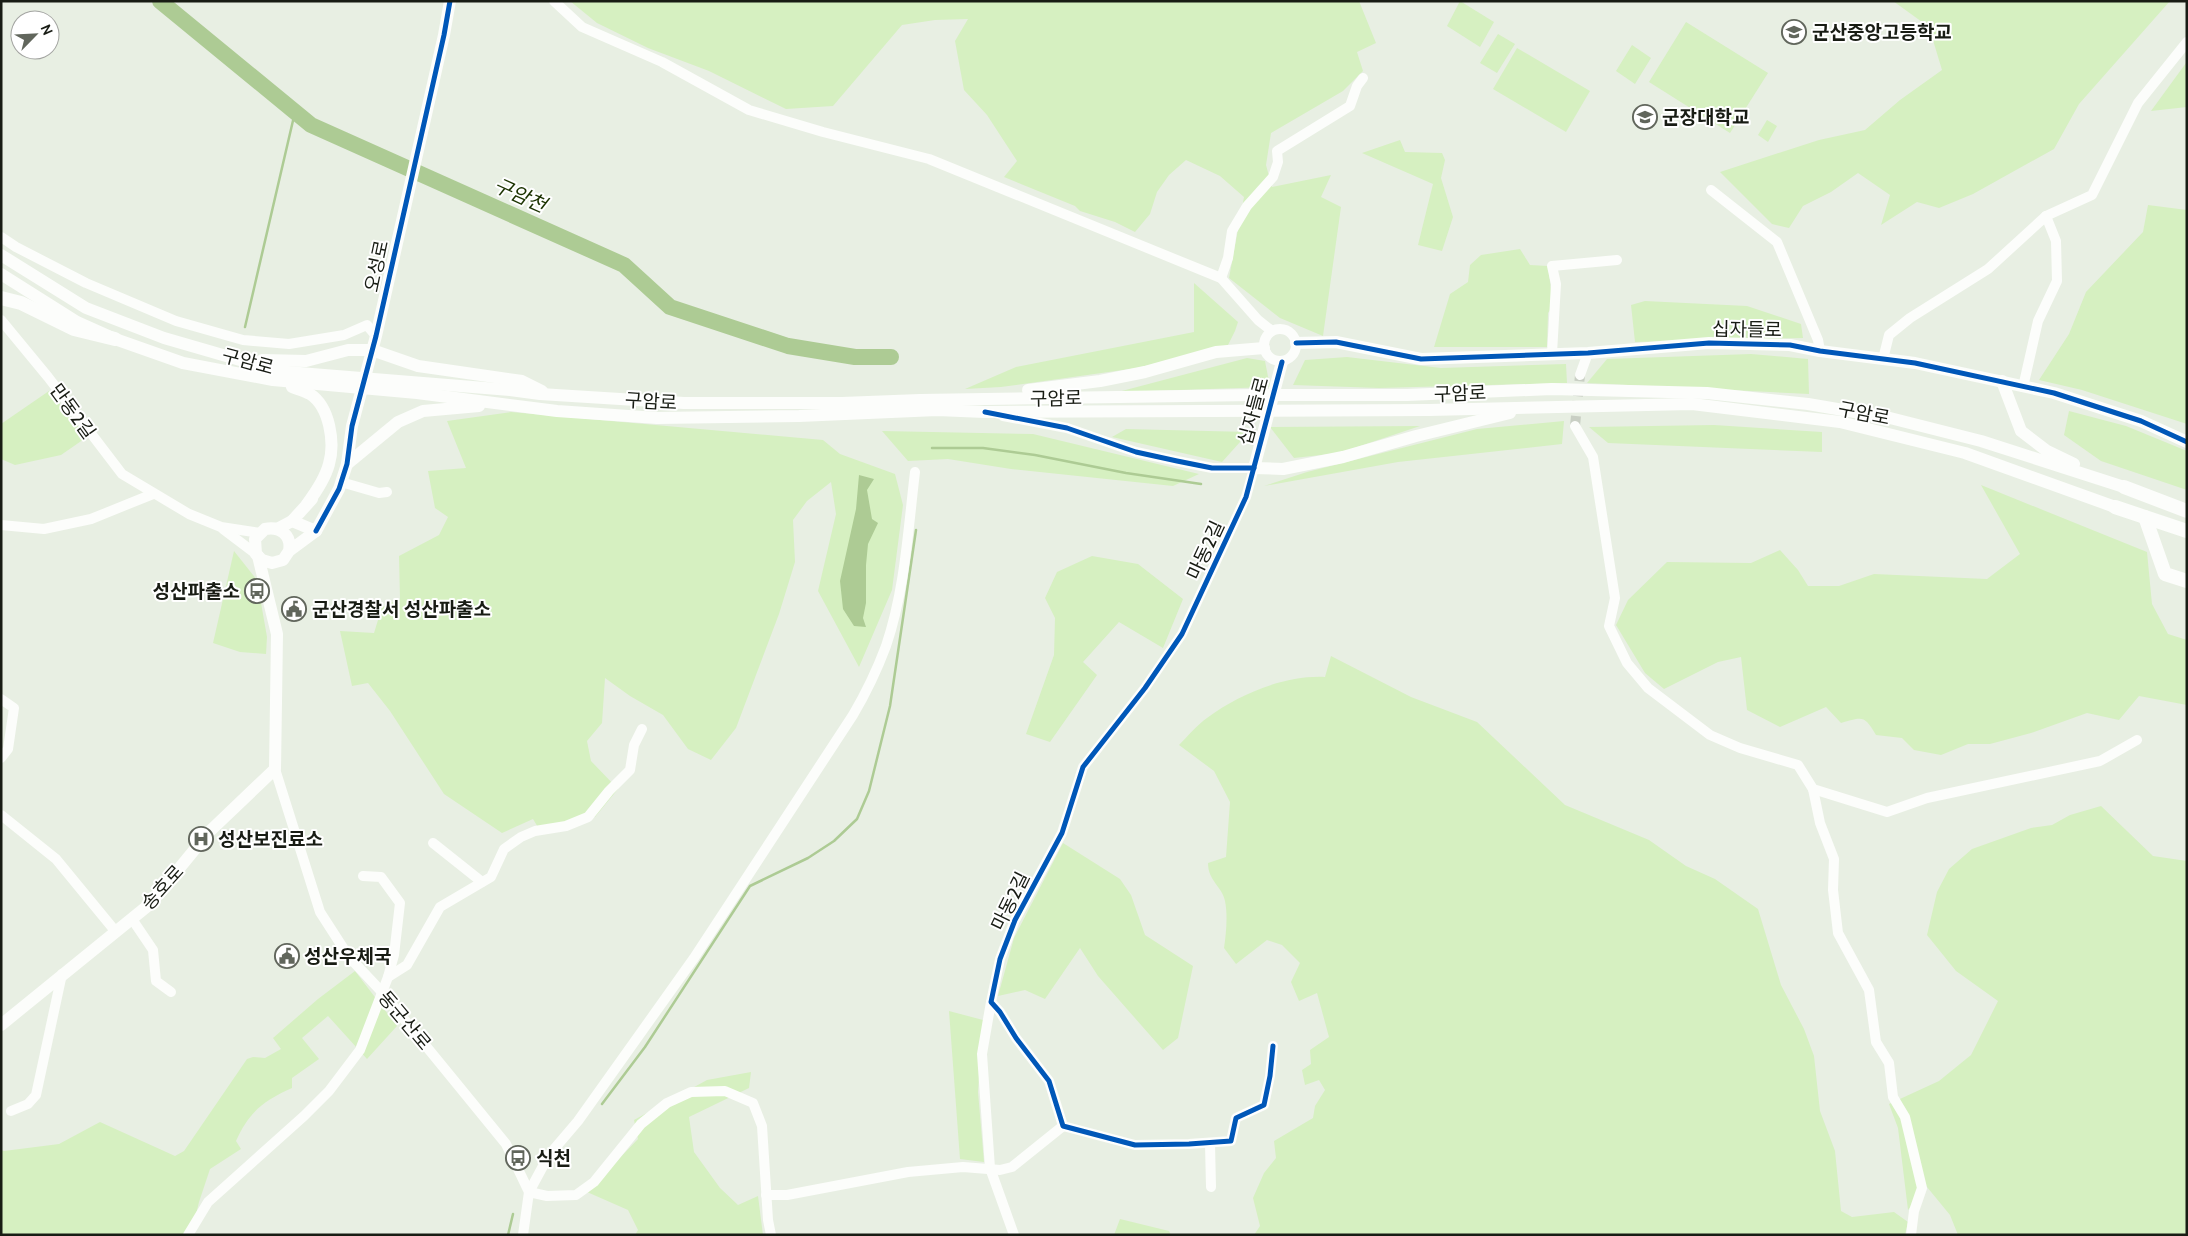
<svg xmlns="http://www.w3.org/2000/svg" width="2188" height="1236" font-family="Cabin,'Noto Sans KR',sans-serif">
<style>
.green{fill:#d6f0c1}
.water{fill:#adcb94}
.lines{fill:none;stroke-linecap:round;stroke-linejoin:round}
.stream{stroke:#adcb94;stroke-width:2.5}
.river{stroke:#adcb94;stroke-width:16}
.minor-tunnel{stroke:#c9cfc4;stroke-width:10;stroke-dasharray:10 5;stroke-linecap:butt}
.minor{stroke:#fcfdfb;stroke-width:10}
.major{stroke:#fcfdfb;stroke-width:12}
.highway{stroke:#fcfdfb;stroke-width:14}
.cycleway-casing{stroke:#fff;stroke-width:8}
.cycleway{stroke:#0057b8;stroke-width:5}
.labels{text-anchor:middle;stroke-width:4;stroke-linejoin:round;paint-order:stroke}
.poi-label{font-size:19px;font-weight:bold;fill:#181c14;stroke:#fff;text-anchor:start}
.street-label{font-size:19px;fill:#181c14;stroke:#fff}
.water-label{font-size:20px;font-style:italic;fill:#1b3300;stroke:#fff}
</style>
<rect width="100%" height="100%" fill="#e8efe3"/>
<!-- green -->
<g class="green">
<polygon points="570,1 1359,1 1376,43 1357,52 1363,71 1343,91 1271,133 1266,165 1272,187 1331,175 1321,197 1341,207 1323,336 1280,318 1229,278 1244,197 1220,176 1186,160 1169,175 1157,192 1150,214 1135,232 1115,222 1080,211 1075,206 1004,177 1017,161 987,115 964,90 955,41 968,19 935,20 902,25 833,106 786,109 709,71 648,48 597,23"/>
<polygon points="1460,1 1494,22 1480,47 1447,26"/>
<polygon points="1893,1 2170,1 2079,104 2054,149 1973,194 1939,208 1917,202 1881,225 1890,195 1858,173 1831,192 1803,206 1789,228 1772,224 1720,172 1819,140 1865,130 1900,100 1942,70 1929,27"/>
<polygon points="1686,22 1768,73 1730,133 1649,82"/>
<polygon points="1498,34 1515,44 1497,73 1480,63"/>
<polygon points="1632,45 1651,58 1635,84 1616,71"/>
<polygon points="1517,48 1590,91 1566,132 1493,89"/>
<polygon points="2187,62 2187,107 2151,111 2186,63"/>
<polygon points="1767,120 1777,126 1768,142 1758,135"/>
<polygon points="1400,140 1405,152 1442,153 1445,160 1441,178 1453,217 1442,251 1418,245 1433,184 1362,153"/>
<polygon points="2148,205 2187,210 2187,424 2082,390 2039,380 2069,334 2086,292 2143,232"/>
<polygon points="1520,249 1530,265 1548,266 1553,306 1548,313 1547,347 1434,347 1450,294 1468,282 1470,265 1481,255"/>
<polygon points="1194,283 1238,322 1235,331 1228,345 1137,368 1001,387 965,389 1016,367 1194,332"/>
<polygon points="1645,301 1747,306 1801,324 1803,338 1635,342 1631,305"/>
<polygon points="1751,354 1808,359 1809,394 1587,383 1607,359"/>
<polygon points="1347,357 1441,368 1566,364 1567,383 1379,388 1293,385 1305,360"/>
<polygon points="1247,358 1265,361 1270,387 1118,392"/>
<polygon points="49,391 87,437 61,455 15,465 1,459 1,424"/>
<polygon points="2069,411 2126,426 2187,451 2187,490 2101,461 2064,435"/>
<polygon points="511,412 823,440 840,454 895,474 903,505 892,590 859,667 818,591 836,514 831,482 807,501 793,520 795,562 779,614 736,728 711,760 688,749 663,715 630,696 605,678 602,723 587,741 591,761 618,789 595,817 539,829 533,819 502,833 444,794 390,711 368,683 352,686 340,631 374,633 382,607 400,599 399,556 439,535 448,517 435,508 428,471 466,468 447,421"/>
<polygon points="1564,421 1562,444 1398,462 1264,486 1307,472 1477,429"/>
<polygon points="1714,425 1822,432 1822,452 1608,443 1589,427"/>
<polygon points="1420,426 1339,453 1294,458 1270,427"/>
<polygon points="1126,429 1249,432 1222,462 1112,437"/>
<polygon points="882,431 1033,434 1199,474 1173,486 1011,469 948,459 908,461"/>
<path d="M1981,485L2147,552L2152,604L2168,634L2187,640V705L2139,696L2119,720L2087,713L2031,733L1990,744H1968L1941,755L1914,750L1902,738L1876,735C1864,715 1863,717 1841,723L1826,707L1780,727L1747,710L1741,657L1718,662L1664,689L1645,673L1616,625L1628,600L1667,562L1751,563L1780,550L1798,570L1808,586H1839L1874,574L1987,579L2020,554Z"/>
<polygon points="234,551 257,580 267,637 266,654 240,652 213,643"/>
<polygon points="1092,556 1138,564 1183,599 1163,648 1119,622 1083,662 1097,675 1050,742 1026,734 1054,655 1055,618 1045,598 1057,572"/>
<path d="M1331,656L1411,697L1477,722L1565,805L1649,840L1686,866L1715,879L1758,909L1781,985L1804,1029L1814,1056L1820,1111L1835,1151L1841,1211L1852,1217L1894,1212L1908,1222L1905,1235H1254L1260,1226L1253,1198L1264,1173L1276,1158L1274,1141L1313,1118L1315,1106L1325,1090L1319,1080L1305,1085L1302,1070L1311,1064L1310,1050L1329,1037L1317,993L1299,1001L1291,982L1300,963L1282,945L1267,940L1236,964L1224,948C1226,934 1228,916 1225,901C1222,886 1208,881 1208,863L1226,857L1230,802L1214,771L1179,745C1188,736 1197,725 1207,718C1239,694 1285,675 1325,677Z"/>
<polygon points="2101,806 2153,856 2187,861 2187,1235 1958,1235 1950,1215 1927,1187 1908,1210 1898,1128 1889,1104 1939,1081 1971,1055 1998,1001 1956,971 1927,935 1937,892 1949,869 1972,849 2031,828 2052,825 2070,815"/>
<polygon points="1063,843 1120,879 1131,895 1145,935 1193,966 1178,1038 1163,1050 1098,976 1080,948 1045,999 1025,990 998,996 1014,938"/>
<path d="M355,971L397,1026L367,1059L328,1016L302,1038L319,1059L292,1078V1088C263,1101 249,1112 236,1141L241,1149L210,1169L199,1202L191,1235H1V1150L4,1151L59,1144L100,1122L175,1156L184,1151L247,1059L253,1057L265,1058L281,1049L273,1038L318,999Z"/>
<polygon points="949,1011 983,1020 978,1092 984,1162 960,1159"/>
<polygon points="751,1072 749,1088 689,1117 694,1152 720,1188 738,1205 758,1196 763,1235 635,1235 638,1230 628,1210 587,1192 638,1139 634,1120 707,1080"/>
<polygon points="1120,1219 1169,1231 1171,1235 1114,1235"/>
</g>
<!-- water -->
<polygon class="water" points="859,475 874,479 867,490 872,519 878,523 868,544 866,565 866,603 863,618 866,627 854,626 843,609 840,581 856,509"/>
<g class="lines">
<!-- stream -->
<g class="stream">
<polyline points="245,327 295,112"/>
<polyline points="932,448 983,448 1035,455 1126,473 1201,484"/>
<polyline points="602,1104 645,1047 750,886 808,858 834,841 857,819 869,791 890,706 916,530"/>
<polyline points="508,1235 513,1214"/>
</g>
<!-- river -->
<polyline class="river" points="160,1 311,125 624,265 670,307 788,346 855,357 891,357"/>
<!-- minor-tunnel -->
<polyline class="minor-tunnel" points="1575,426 1580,375"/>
<!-- minor -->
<g class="minor">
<polyline points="554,1 582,27 662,62 749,110 823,132 929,159 1221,278 1258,320 1272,331"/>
<polyline points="1711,190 1777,242 1818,340 1820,351"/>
<polyline points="1,237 16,247 86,283 176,321 243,340 289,344 344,335 367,325 376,336"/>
<polyline points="1221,278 1228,258 1232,231 1247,206 1273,177 1278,162 1277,151 1350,106 1357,86 1363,78"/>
<polyline points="1,320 48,377 122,474 189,514 221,527 260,533"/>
<circle cx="1280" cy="345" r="16"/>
<polyline points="1552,353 1556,284 1552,266 1617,260"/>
<polyline points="1883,359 1889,335 1910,318 1988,269 2046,216 2092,195 2138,103 2187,42"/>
<polyline points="1580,375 1588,353"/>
<polyline points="2023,387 2038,321 2057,281 2056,241 2046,216"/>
<polyline points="1003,416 1067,428 1136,452 1177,461 1212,468 1254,468 1246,497 1182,634 1145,688 1083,767 1062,833 1015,920 1000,959 991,1002 1000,1012 1016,1038 1049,1081 1063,1126 1135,1145 1189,1144 1231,1141 1236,1118 1264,1105 1270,1076 1273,1046"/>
<polyline points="1575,426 1593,457 1615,598 1609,626 1627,663 1648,688 1710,735 1740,748 1798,765 1813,789 1887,812 1927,798 2100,761 2137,740"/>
<polyline points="341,482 379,493 387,492"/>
<polyline points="1,525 44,529 91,519 153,494"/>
<polyline points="223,529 256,554"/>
<polyline points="1,699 14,708 8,749 1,758"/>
<polyline points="275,769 320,912 349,957 381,991 506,1144 529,1192 523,1235"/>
<polyline points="1813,789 1820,823 1834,859 1833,890 1838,933 1869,990 1876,1042 1889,1063 1893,1097 1905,1117 1922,1188 1914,1211 1911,1235"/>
<polyline points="1,815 56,859 116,932"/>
<polyline points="433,843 482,882"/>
<polyline points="132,919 153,950 156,981 171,992"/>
<polyline points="388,977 407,965 440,907 491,877 504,849 521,837 535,831 566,826 588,817 609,791 630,770 634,745 642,729"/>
<polyline points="991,1002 982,1054 990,1168 1014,1235"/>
<polyline points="11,1111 28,1104 36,1095 62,974"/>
<polyline points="1210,1144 1211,1187"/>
<polyline points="766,1195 787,1195 908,1172 963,1167 1000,1170 1012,1167 1063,1126"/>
<polyline points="188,1235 208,1202 304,1116 329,1091 360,1050 388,977 394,955 400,903 381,877 363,876"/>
<path d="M771,1235L768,1220L762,1126L753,1103L725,1091L691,1092L667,1103L641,1124L594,1182L576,1195L547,1196L529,1192L549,1155L578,1121L694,958L853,715C866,693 877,670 886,646C905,590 908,530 915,472"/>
</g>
<!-- major -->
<g class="major">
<polyline points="1,255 86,308 164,338 240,360 287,372 510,390 540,394 684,403 842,403 920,400 1254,395 1407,395 1552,389 1707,393 1808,404 1890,418 1981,441 2124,487"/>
<polyline points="1,274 77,322 115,339 183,363 273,380 417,393 557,411 657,418 799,416 937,410 985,412 1429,410 1692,404 1840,422 1965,453 2115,507"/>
<polyline points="1296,343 1336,342 1421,359 1588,353 1709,343 1790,345 1820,351 1915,363 2054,393 2141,421 2187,442"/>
<polyline points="262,360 306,361 348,350 372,350 418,366 522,381 542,391"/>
<polyline points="1282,362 1254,468 1283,469 1343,457 1416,436 1510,413"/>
<polyline points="2002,381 2021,431 2047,451 2074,464"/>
<path d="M292,387C297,389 304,391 310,394C330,407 335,443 329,464C325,479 316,492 307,504"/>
<polyline points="1028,390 1100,381 1145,372 1216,352 1264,348"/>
<polyline points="347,464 398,422 423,411 479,406"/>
<polyline points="292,521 316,531"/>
<polyline points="277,529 292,521 312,499"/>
<path d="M289,551C292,535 280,526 265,529L255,539L256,554L262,560L272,563L283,560L289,551L316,531L339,489L347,464L352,426L376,336L444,35L450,1"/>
<polyline points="1,1025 150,904 209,832 275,769 277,634 258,556"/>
</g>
<!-- highway -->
<g class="highway">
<polyline points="1,298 21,303 74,329 115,339"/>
<polyline points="2124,487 2187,511"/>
<polyline points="2115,507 2187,531"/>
<polyline points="2145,517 2165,574 2187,581"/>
</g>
<defs>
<g id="cycleway">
<polyline points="1296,343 1336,342 1421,359 1588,353 1709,343 1790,345 1820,351 1915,363 2054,393 2141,421 2187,442"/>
<polyline points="985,412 1067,428 1136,452 1177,461 1212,468 1254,468"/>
<polyline points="316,531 339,489 347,464 352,426 376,336 444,35 450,1"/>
<polyline points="1273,1046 1270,1076 1264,1105 1236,1118 1231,1141 1189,1144 1135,1145 1063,1126 1049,1081 1016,1038 1000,1012 991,1002 1000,959 1015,920 1062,833 1083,767 1145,688 1182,634 1246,497 1282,362"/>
</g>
</defs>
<!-- cycleway casing -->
<use href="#cycleway" class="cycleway-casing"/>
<!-- cycleway -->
<use href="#cycleway" class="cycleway"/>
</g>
<!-- icons -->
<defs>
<symbol id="school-ring" viewBox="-11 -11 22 22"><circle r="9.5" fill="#fff" stroke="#61665c" stroke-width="1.5"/><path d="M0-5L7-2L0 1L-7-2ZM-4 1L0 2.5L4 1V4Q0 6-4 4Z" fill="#61665c"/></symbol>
<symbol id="university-ring" viewBox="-11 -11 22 22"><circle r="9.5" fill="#fff" stroke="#61665c" stroke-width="1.5"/><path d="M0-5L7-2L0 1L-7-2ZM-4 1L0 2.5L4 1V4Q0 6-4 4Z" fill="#61665c"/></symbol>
<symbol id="bus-ring" viewBox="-11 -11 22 22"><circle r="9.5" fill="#fff" stroke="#61665c" stroke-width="1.5"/><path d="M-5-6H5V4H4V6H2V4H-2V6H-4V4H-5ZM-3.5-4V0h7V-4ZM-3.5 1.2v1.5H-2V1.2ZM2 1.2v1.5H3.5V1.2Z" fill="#61665c"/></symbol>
<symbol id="civic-ring" viewBox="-11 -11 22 22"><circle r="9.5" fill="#fff" stroke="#61665c" stroke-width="1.5"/><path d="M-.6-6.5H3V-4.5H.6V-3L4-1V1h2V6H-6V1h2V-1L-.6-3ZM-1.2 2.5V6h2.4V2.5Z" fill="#61665c"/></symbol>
<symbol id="hospital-ring" viewBox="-11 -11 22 22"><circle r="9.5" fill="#fff" stroke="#61665c" stroke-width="1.5"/><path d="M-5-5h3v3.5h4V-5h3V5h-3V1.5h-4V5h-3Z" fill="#61665c"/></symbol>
</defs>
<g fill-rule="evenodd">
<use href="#school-ring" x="1780" y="18" width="28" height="28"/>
<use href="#university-ring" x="1631" y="103" width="28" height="28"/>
<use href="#bus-ring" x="243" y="577" width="28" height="28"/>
<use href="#civic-ring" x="280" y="595" width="28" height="28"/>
<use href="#hospital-ring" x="187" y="825" width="28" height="28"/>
<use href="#civic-ring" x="273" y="942" width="28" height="28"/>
<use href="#bus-ring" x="504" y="1144" width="28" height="28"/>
</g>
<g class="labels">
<!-- poi labels -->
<g class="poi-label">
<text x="1812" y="39">군산중앙고등학교</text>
<text x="1662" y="124">군장대학교</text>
<text x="240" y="598" text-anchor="end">성산파출소</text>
<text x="312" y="616">군산경찰서 성산파출소</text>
<text x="218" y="846">성산보진료소</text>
<text x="304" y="963">성산우체국</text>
<text x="536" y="1165">식천</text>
</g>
<!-- street labels -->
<g class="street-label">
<text transform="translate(376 266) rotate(-78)" y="7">오성로</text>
<text transform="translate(1747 329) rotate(1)" y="7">십자들로</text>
<text transform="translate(248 361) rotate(15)" y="7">구암로</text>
<text transform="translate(1460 393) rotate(-2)" y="7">구암로</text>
<text transform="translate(1056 398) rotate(-1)" y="7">구암로</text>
<text transform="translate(651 401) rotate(3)" y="7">구암로</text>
<text transform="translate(73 411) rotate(54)" y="7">만동2길</text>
<text transform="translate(1253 411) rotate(-75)" y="7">십자들로</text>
<text transform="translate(1864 413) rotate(11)" y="7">구암로</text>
<text transform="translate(1205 550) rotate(-65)" y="7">마동2길</text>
<text transform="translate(162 887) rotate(-48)" y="7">송호로</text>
<text transform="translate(1010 901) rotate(-64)" y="7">마동2길</text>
<text transform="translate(405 1020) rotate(50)" y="7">동군산로</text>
</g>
<!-- water labels -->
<g class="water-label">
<text transform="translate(520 195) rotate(24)" y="7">구암천</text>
</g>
</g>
<!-- border -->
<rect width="2188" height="1236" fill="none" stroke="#181c14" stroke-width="5"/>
<!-- north arrow -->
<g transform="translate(35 35) rotate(66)"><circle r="24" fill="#ffffff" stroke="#a3a4a1"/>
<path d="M0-4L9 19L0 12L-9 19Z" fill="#61665c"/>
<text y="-8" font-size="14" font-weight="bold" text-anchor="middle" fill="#181c14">N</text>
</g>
</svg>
